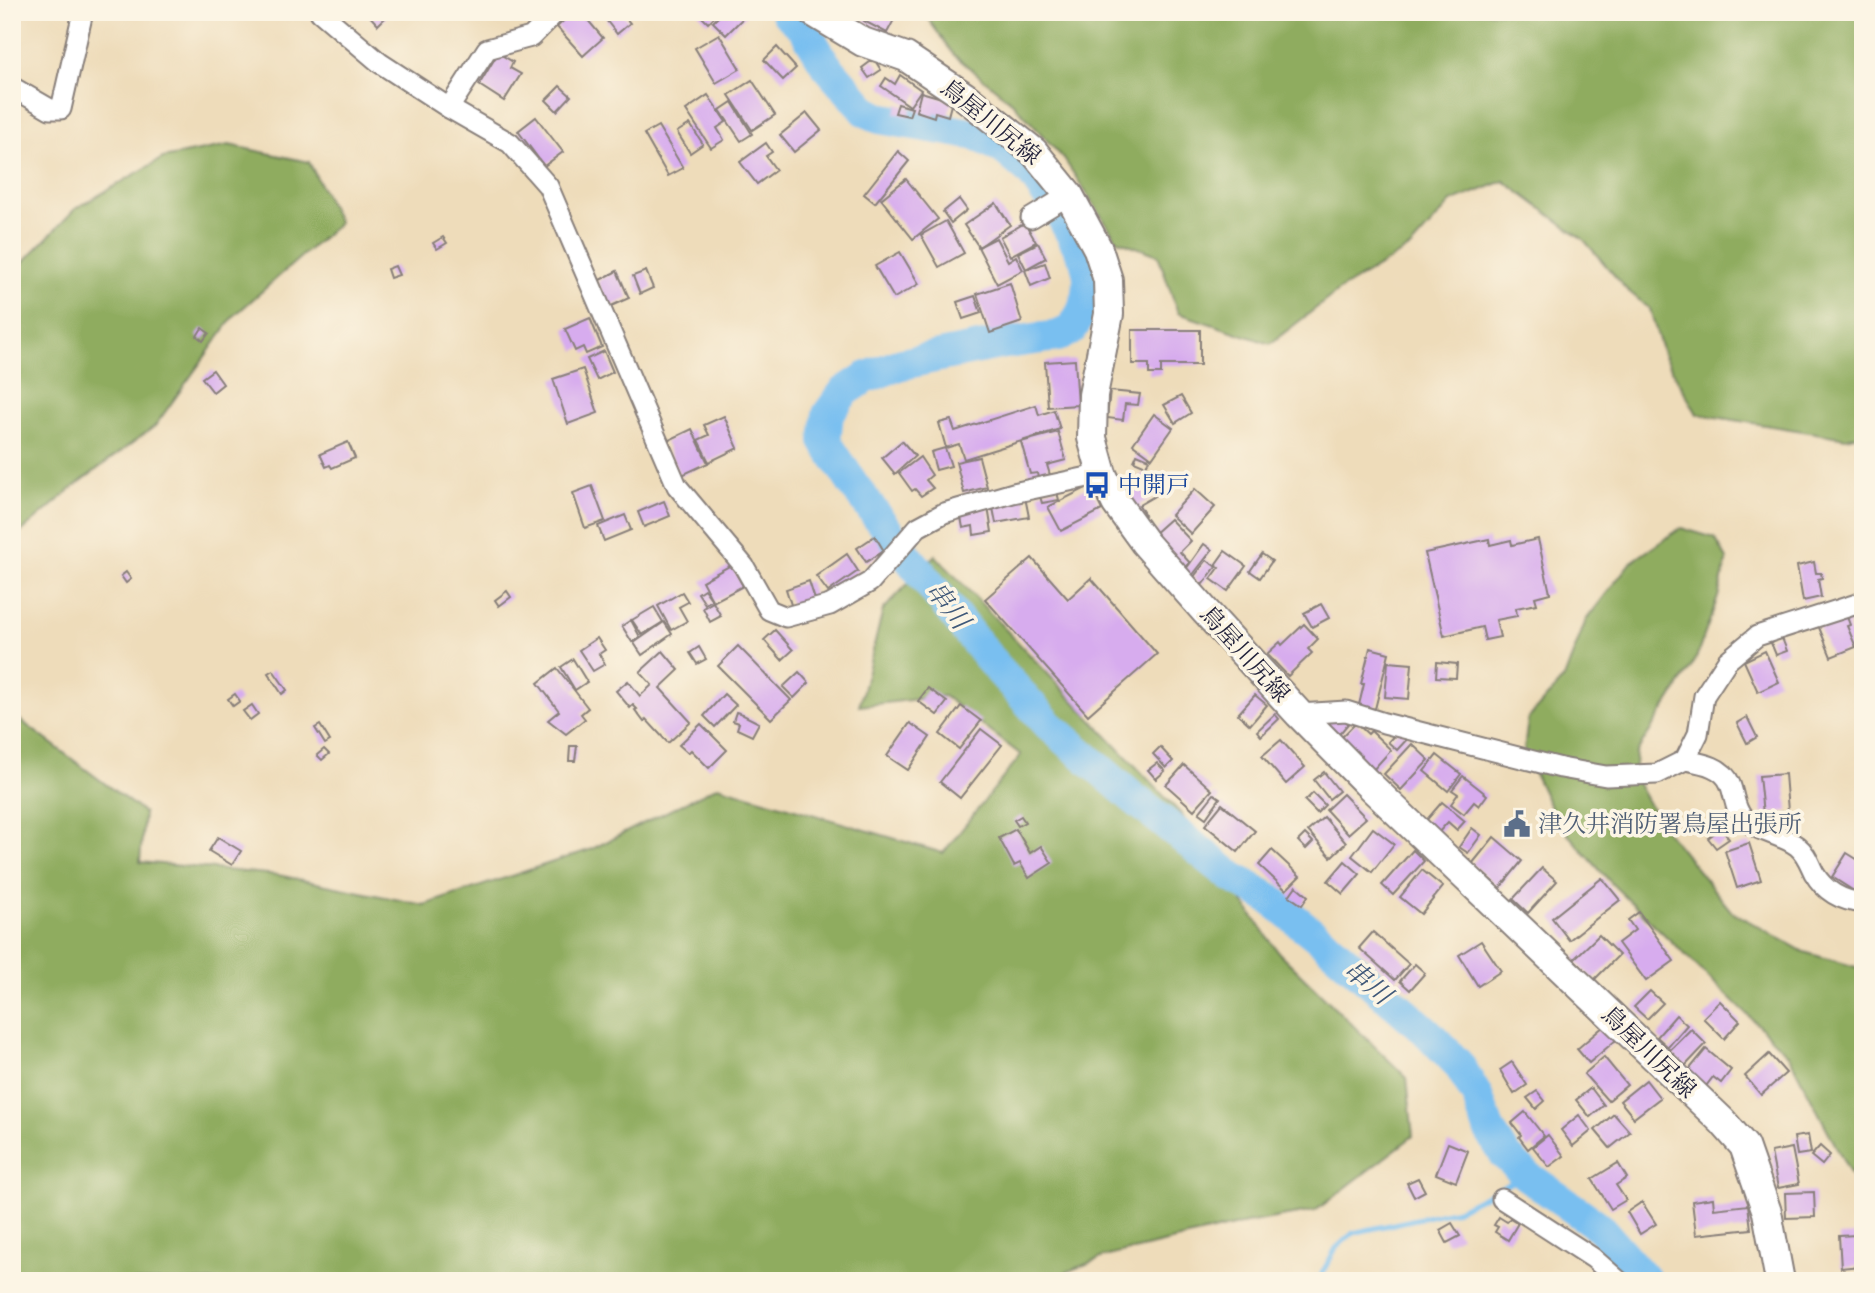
<svg xmlns="http://www.w3.org/2000/svg" width="1875" height="1293" font-family="'IM FELL Great Primer','Noto Serif JP',serif">
<style>
.forest{fill:#8fac5f;stroke:#58674d;stroke-width:2}
.lines{fill:none;stroke-linecap:round;stroke-linejoin:round}
.stream{stroke:#79bff0;stroke-width:5}
.river{stroke:#79bff0;stroke-width:32}
.building{fill:#d7acee}
.minor-casing{stroke:#887f7a;stroke-width:23}
.secondary-casing{stroke:#887f7a;stroke-width:32}
.minor{stroke:#fff;stroke-width:19}
.secondary{stroke:#fff;stroke-width:28}
.labels{text-anchor:middle;stroke-width:7;stroke-linejoin:round;paint-order:stroke}
.street-label{font-size:24px;fill:#22223b;stroke:#fcf5e5}
.transit-label{font-size:24px;fill:#164399;stroke:#fcf5e5;text-anchor:start}
.service-label{font-size:24px;fill:#4e5e75;stroke:#fcf5e5;text-anchor:start}
.water-label{font-size:26px;font-style:italic;fill:#40597a;stroke:#fcf5e5}
</style>
<rect width="100%" height="100%" fill="#fcf5e5"/>
<filter id="ink" filterUnits="userSpaceOnUse"><feTurbulence type="fractalNoise" baseFrequency=".0143" numOctaves="2"/><feDisplacementMap in="SourceGraphic" scale="14" xChannelSelector="R" yChannelSelector="G"/><feConvolveMatrix kernelMatrix="1 2 1 2 8 2 1 2 1" color-interpolation-filters="sRGB"/></filter>
<filter id="wash" filterUnits="userSpaceOnUse"><feTurbulence type="fractalNoise" baseFrequency=".00686" numOctaves="4" result="noise"/><feDisplacementMap in="SourceGraphic" scale="28" xChannelSelector="R" yChannelSelector="G"/><feGaussianBlur stdDeviation="1.57" result="paint"/><feColorMatrix in="noise" values="0 0 0 0 0 0 0 0 0 0 0 0 0 0 0 0 0 1.4 0 .05"/><feComposite in="paint" operator="in"/></filter>
<g filter="url(#wash)">
<rect width="100%" height="100%" fill="#eedcba"/>
<!-- forest -->
<g class="forest">
<polygon points="923,12 1863,12 1863,434 1846,438 1697,414 1663,354 1650,309 1626,289 1584,240 1504,181 1451,202 1411,247 1338,291 1270,344 1178,313 1158,255 1117,240 1064,159 1014,104 954,55"/>
<polygon points="229,145 309,162 339,223 234,316 155,426 76,485 14,538 12,543 12,274 75,209 163,158"/>
<polygon points="1681,528 1715,538 1727,559 1718,597 1695,661 1636,753 1634,777 1659,822 1731,911 1804,952 1863,969 1863,1198 1788,1054 1613,885 1557,822 1524,751 1528,719 1564,678 1586,620 1630,563"/>
<polygon points="935,555 1180,813 1279,953 1407,1078 1413,1136 1315,1211 1246,1223 1104,1257 1044,1281 12,1281 12,714 144,813 140,862 278,875 424,905 592,849 718,786 943,853 1021,755 944,696 859,706 883,610"/>
</g>
<g class="lines">
<!-- stream -->
<polyline class="stream" points="1321,1281 1322,1273 1336,1248 1353,1233 1457,1210 1526,1175"/>
<!-- river -->
<polyline class="river" points="786,12 803,27 826,65 866,111 879,118 977,135 1004,149 1031,172 1062,217 1085,259 1089,276 1088,294 1082,312 1071,330 1058,336 999,344 944,355 898,365 865,378 844,392 828,414 825,441 853,484 892,537 991,661 1049,725 1132,797 1231,876 1270,899 1330,947 1426,1031 1459,1065 1477,1096 1489,1129 1505,1155 1526,1175 1598,1226 1646,1281"/>
</g>
<g id="blocks">
<!-- building -->
<g class="building">
<polygon points="366,12 391,12 378,25"/>
<polygon points="573,12 581,12 603,38 583,56 557,27"/>
<polygon points="616,12 621,12 630,23 617,34 606,20"/>
<polygon points="700,12 719,12 708,23 699,14"/>
<polygon points="723,12 744,12 746,15 726,35 713,22"/>
<polygon points="869,12 889,12 896,16 887,33 864,21"/>
<polygon points="719,34 740,69 716,83 695,48"/>
<polygon points="777,47 796,68 783,80 764,60"/>
<polygon points="498,53 513,62 510,68 521,74 504,101 479,85"/>
<polygon points="874,59 881,70 869,78 862,68"/>
<polygon points="900,75 921,90 910,106 881,86 886,78 895,84"/>
<polygon points="752,80 775,115 752,130 729,95"/>
<polygon points="560,86 571,96 557,111 546,100"/>
<polygon points="921,92 952,101 948,116 935,112 934,117 916,111"/>
<polygon points="708,95 726,122 717,128 724,140 711,148 686,110"/>
<polygon points="732,102 752,134 741,141 720,110"/>
<polygon points="898,104 912,108 909,116 895,113"/>
<polygon points="807,113 821,130 794,152 780,135"/>
<polygon points="536,117 563,152 544,166 518,131"/>
<polygon points="690,124 703,144 690,153 677,132"/>
<polygon points="658,126 683,168 668,176 644,134"/>
<polygon points="766,143 772,152 766,156 776,170 757,184 740,162"/>
<polygon points="898,151 909,161 875,203 864,194"/>
<polygon points="906,179 938,219 913,239 881,199"/>
<polygon points="959,199 967,210 951,223 943,212"/>
<polygon points="996,203 1010,225 979,247 964,225"/>
<polygon points="946,221 964,253 939,267 921,235"/>
<polygon points="1025,223 1036,242 1010,256 1000,237"/>
<polygon points="443,237 447,243 437,249 433,243"/>
<polygon points="996,238 1008,261 1016,256 1023,270 997,284 978,247"/>
<polygon points="1038,243 1046,258 1026,269 1018,253"/>
<polygon points="900,252 919,284 894,298 875,266"/>
<polygon points="1045,263 1050,278 1031,286 1025,270"/>
<polygon points="395,266 399,275 390,278 387,269"/>
<polygon points="617,271 629,298 609,307 598,281"/>
<polygon points="646,271 653,288 640,294 633,276"/>
<polygon points="1010,283 1022,322 990,333 977,294"/>
<polygon points="975,296 981,313 963,319 957,302"/>
<polygon points="590,318 602,347 586,354 583,347 575,351 565,329"/>
<polygon points="202,328 209,333 203,341 197,336"/>
<polygon points="1132,330 1200,330 1200,365 1161,365 1161,374 1149,374 1149,364 1132,364"/>
<polygon points="604,351 613,372 597,380 587,359"/>
<polygon points="1075,360 1078,405 1048,407 1045,362"/>
<polygon points="583,369 598,413 568,424 553,379"/>
<polygon points="213,370 223,384 213,392 202,378"/>
<polygon points="1110,391 1140,394 1138,405 1125,404 1123,420 1107,418"/>
<polygon points="1181,396 1191,413 1175,423 1164,405"/>
<polygon points="1036,405 1039,415 1054,410 1060,429 964,459 959,444 946,448 939,423 951,420 955,431"/>
<polygon points="1154,414 1173,428 1152,458 1133,444"/>
<polygon points="724,416 738,448 709,462 698,440 709,435 704,425"/>
<polygon points="692,429 708,463 680,476 665,442"/>
<polygon points="1058,432 1066,460 1047,465 1050,475 1038,478 1037,473 1030,474 1021,442"/>
<polygon points="902,441 915,456 895,474 882,458"/>
<polygon points="348,442 355,458 332,468 330,465 326,467 320,454"/>
<polygon points="945,448 951,466 936,470 931,452"/>
<polygon points="1137,454 1149,459 1146,466 1134,461"/>
<polygon points="920,457 932,475 926,480 933,488 921,496 915,489 912,491 899,473"/>
<polygon points="979,457 987,487 964,493 956,462"/>
<polygon points="1145,473 1158,494 1139,505 1145,515 1139,518 1118,490"/>
<polygon points="592,486 605,521 585,528 573,493"/>
<polygon points="1090,486 1102,510 1061,531 1048,507"/>
<polygon points="1056,488 1059,500 1042,503 1039,493"/>
<polygon points="1195,489 1215,507 1191,534 1171,515"/>
<polygon points="1025,497 1029,517 996,523 992,503"/>
<polygon points="664,501 670,516 644,527 638,512"/>
<polygon points="988,507 992,532 974,535 973,526 963,528 960,512"/>
<polygon points="625,515 631,530 604,541 598,526"/>
<polygon points="1170,519 1191,541 1180,552 1190,563 1177,576 1152,535"/>
<polygon points="875,536 884,551 866,562 857,548"/>
<polygon points="1489,539 1490,545 1511,540 1512,545 1538,539 1550,593 1535,597 1537,604 1516,608 1517,616 1496,620 1500,637 1485,640 1482,627 1444,636 1425,553"/>
<polygon points="1204,544 1212,550 1188,581 1181,576"/>
<polygon points="1225,551 1246,566 1228,591 1211,579 1219,568 1215,565"/>
<polygon points="847,554 858,571 828,592 816,576"/>
<polygon points="1262,554 1272,561 1260,578 1250,571"/>
<polygon points="1032,558 1068,599 1091,578 1157,654 1088,715 985,599"/>
<polygon points="1207,560 1216,567 1202,585 1193,578"/>
<polygon points="1814,562 1816,573 1821,573 1822,578 1818,579 1821,597 1803,601 1797,566"/>
<polygon points="731,565 743,586 713,602 702,581"/>
<polygon points="126,572 131,579 126,583 121,576"/>
<polygon points="809,581 816,603 793,611 786,589"/>
<polygon points="704,589 712,600 705,604 698,593"/>
<polygon points="507,591 511,597 499,606 495,600"/>
<polygon points="682,592 688,602 679,607 687,621 671,630 658,606"/>
<polygon points="713,602 721,616 710,622 703,608"/>
<polygon points="1321,604 1329,618 1312,627 1304,613"/>
<polygon points="654,607 663,622 642,635 632,620"/>
<polygon points="1844,609 1850,625 1847,626 1856,647 1831,657 1816,620"/>
<polygon points="631,620 640,637 632,642 622,626"/>
<polygon points="664,622 672,634 642,655 634,643"/>
<polygon points="1304,624 1318,639 1308,649 1312,653 1288,676 1267,654 1280,642 1282,645"/>
<polygon points="775,630 793,650 782,660 764,640"/>
<polygon points="1780,633 1787,651 1776,655 1769,638"/>
<polygon points="597,638 605,650 599,654 605,664 593,671 579,650"/>
<polygon points="738,646 791,700 771,719 718,666"/>
<polygon points="699,647 706,659 697,664 690,653"/>
<polygon points="1370,648 1389,653 1375,709 1359,705 1364,684 1361,684"/>
<polygon points="663,651 679,670 660,688 691,722 668,743 646,719 644,722 635,710 637,709 633,705 630,708 616,691 628,681 640,696 652,685 640,672"/>
<polygon points="1765,651 1779,682 1758,692 1744,661"/>
<polygon points="573,659 587,682 575,690 561,667"/>
<polygon points="1388,662 1412,664 1409,699 1385,697"/>
<polygon points="1437,662 1457,664 1456,678 1436,677"/>
<polygon points="557,668 588,708 581,714 585,719 566,734 548,720 559,711 538,683"/>
<polygon points="273,670 287,690 282,694 268,673"/>
<polygon points="799,672 809,683 794,698 783,687"/>
<polygon points="928,688 947,702 937,715 918,701"/>
<polygon points="235,694 240,701 233,706 228,699"/>
<polygon points="724,694 736,705 715,727 704,716"/>
<polygon points="1255,695 1267,705 1250,725 1238,714"/>
<polygon points="252,705 258,714 250,720 243,711"/>
<polygon points="961,706 981,721 959,749 940,734"/>
<polygon points="736,712 743,714 743,715 759,723 752,736 737,729 739,723 733,721"/>
<polygon points="1275,714 1279,719 1261,736 1257,731"/>
<polygon points="1329,715 1351,720 1337,737 1320,723"/>
<polygon points="1747,717 1757,737 1747,743 1737,723"/>
<polygon points="910,723 930,737 908,770 887,756"/>
<polygon points="1356,723 1368,734 1371,731 1391,750 1372,771 1339,740"/>
<polygon points="701,724 727,750 709,768 691,750 688,753 679,745"/>
<polygon points="320,725 330,741 325,744 315,728"/>
<polygon points="981,729 1002,745 960,798 940,782"/>
<polygon points="1400,729 1409,737 1397,750 1388,742"/>
<polygon points="1281,740 1305,767 1286,784 1262,756"/>
<polygon points="1412,744 1429,760 1401,790 1384,774"/>
<polygon points="570,746 577,746 575,761 569,761"/>
<polygon points="1160,747 1173,761 1166,768 1153,754"/>
<polygon points="324,749 329,754 322,760 317,755"/>
<polygon points="1437,755 1461,774 1448,791 1424,771"/>
<polygon points="1157,763 1165,771 1156,779 1148,770"/>
<polygon points="1184,765 1212,790 1194,810 1166,785"/>
<polygon points="1324,772 1339,791 1329,799 1314,780"/>
<polygon points="1785,774 1788,811 1763,814 1759,776"/>
<polygon points="1463,776 1487,795 1479,806 1474,802 1464,814 1451,804 1458,794 1452,790"/>
<polygon points="1313,793 1325,805 1317,813 1305,801"/>
<polygon points="1214,794 1220,798 1206,818 1199,813"/>
<polygon points="1343,794 1366,818 1348,834 1326,810"/>
<polygon points="1442,802 1465,821 1457,830 1448,822 1437,834 1424,823"/>
<polygon points="1222,804 1255,831 1238,852 1205,825"/>
<polygon points="1021,816 1025,822 1018,826 1014,820"/>
<polygon points="1324,817 1346,843 1331,857 1308,831"/>
<polygon points="1373,828 1394,844 1372,872 1352,856"/>
<polygon points="1472,828 1481,835 1468,853 1459,847"/>
<polygon points="1721,828 1729,839 1716,848 1708,838"/>
<polygon points="1016,829 1030,853 1041,846 1052,863 1029,878 1020,863 1014,866 999,838"/>
<polygon points="1305,834 1313,842 1306,849 1298,841"/>
<polygon points="218,837 241,851 232,865 209,851"/>
<polygon points="1494,837 1522,861 1500,888 1472,864"/>
<polygon points="1749,843 1761,880 1737,888 1725,851"/>
<polygon points="1272,850 1300,876 1286,890 1259,865"/>
<polygon points="1413,850 1424,861 1393,895 1382,885"/>
<polygon points="1847,853 1863,863 1863,876 1854,891 1832,877"/>
<polygon points="1345,861 1360,874 1343,894 1328,881"/>
<polygon points="1542,868 1557,881 1528,913 1513,899"/>
<polygon points="1422,870 1443,887 1421,914 1400,897"/>
<polygon points="1602,878 1620,900 1569,940 1552,918"/>
<polygon points="1296,886 1308,896 1302,905 1289,896"/>
<polygon points="1639,912 1674,961 1646,981 1618,943 1635,930 1628,920"/>
<polygon points="1373,932 1409,964 1395,980 1359,948"/>
<polygon points="1599,935 1619,955 1594,980 1574,959"/>
<polygon points="1481,941 1501,971 1478,986 1459,955"/>
<polygon points="1415,964 1425,973 1410,990 1400,981"/>
<polygon points="1650,991 1663,1003 1647,1019 1634,1007"/>
<polygon points="1720,1001 1740,1021 1724,1039 1703,1018"/>
<polygon points="1676,1015 1687,1025 1668,1047 1657,1037"/>
<polygon points="1604,1026 1616,1040 1589,1063 1577,1049"/>
<polygon points="1691,1029 1706,1044 1685,1066 1669,1051"/>
<polygon points="1706,1049 1731,1070 1721,1083 1713,1077 1706,1086 1688,1071"/>
<polygon points="1769,1054 1786,1073 1761,1095 1745,1076"/>
<polygon points="1604,1057 1627,1085 1608,1101 1584,1074"/>
<polygon points="1512,1062 1527,1085 1514,1094 1500,1070"/>
<polygon points="1646,1080 1660,1098 1634,1118 1620,1101"/>
<polygon points="1591,1088 1604,1105 1590,1117 1576,1100"/>
<polygon points="1537,1091 1545,1101 1536,1109 1527,1098"/>
<polygon points="1525,1112 1544,1136 1528,1149 1519,1137 1521,1135 1512,1123"/>
<polygon points="1614,1114 1630,1132 1610,1148 1595,1130"/>
<polygon points="1579,1115 1591,1131 1573,1146 1561,1130"/>
<polygon points="1548,1135 1564,1156 1549,1167 1533,1147"/>
<polygon points="1808,1135 1811,1153 1797,1155 1794,1137"/>
<polygon points="1448,1143 1468,1151 1456,1182 1436,1174"/>
<polygon points="1820,1146 1830,1155 1822,1165 1811,1156"/>
<polygon points="1792,1148 1799,1184 1778,1188 1771,1152"/>
<polygon points="1618,1163 1627,1178 1616,1185 1626,1200 1611,1209 1592,1179"/>
<polygon points="1418,1178 1425,1191 1414,1197 1407,1183"/>
<polygon points="1814,1192 1815,1217 1786,1218 1785,1193"/>
<polygon points="1858,1195 1863,1197 1863,1207 1854,1205"/>
<polygon points="1713,1198 1714,1209 1748,1205 1751,1229 1696,1235 1692,1201"/>
<polygon points="1642,1202 1656,1224 1640,1234 1627,1212"/>
<polygon points="1499,1217 1507,1222 1510,1218 1518,1223 1508,1240 1495,1232 1498,1227 1494,1225"/>
<polygon points="1452,1223 1460,1236 1447,1243 1440,1230"/>
<polygon points="1857,1235 1860,1266 1841,1268 1839,1236"/>
</g>
</g>
</g>
<g filter="url(#ink)">
<use href="#blocks" fill-opacity="0" stroke="#887f7a" stroke-width="2"/>
<g class="lines">
<defs>
<g id="minor">
<polyline points="320,12 380,63 449,108 510,143 548,186 677,486 744,566 769,610 786,617 830,605 870,582 918,527 944,513 1013,493 1102,474"/>
<polyline points="12,87 50,109 61,109 83,12"/>
<polyline points="449,108 487,49 531,37 556,12"/>
<polyline points="1031,218 1069,195"/>
<polyline points="1299,714 1346,711 1384,723 1561,768 1606,776 1657,774 1685,760 1698,734 1704,696 1727,661 1757,636 1863,602"/>
<path d="M1685,760C1701,763 1723,766 1730,784C1735,796 1734,809 1744,819C1759,833 1781,834 1797,846C1806,853 1809,863 1814,873C1825,892 1842,901 1863,903"/>
<polyline points="1502,1199 1593,1258 1619,1281"/>
</g>
<polyline id="secondary" points="813,12 863,42 906,57 964,96 1034,152 1069,195 1098,249 1108,280 1109,314 1093,395 1092,438 1102,474 1116,503 1145,543 1205,611 1299,714 1366,782 1722,1121 1744,1146 1767,1212 1780,1281"/>
</defs>
<!-- minor casing -->
<use href="#minor" class="minor-casing"/>
<!-- secondary casing -->
<use href="#secondary" class="secondary-casing"/>
<!-- minor -->
<use href="#minor" class="minor"/>
<!-- secondary -->
<use href="#secondary" class="secondary"/>
</g>
</g>
<!-- icons -->
<defs>
<symbol id="bus-bare" viewBox="-9 -9 18 18"><path d="M-5-6H5V4H4V6H2V4H-2V6H-4V4H-5ZM-3.5-4V0h7V-4ZM-3.5 1.2v1.5H-2V1.2ZM2 1.2v1.5H3.5V1.2Z" fill="#1a4fb4" stroke="#fcf5e5" stroke-width="2.5" paint-order="stroke"/></symbol>
<symbol id="civic-bare" viewBox="-9 -9 18 18"><path d="M-.6-6.5H3V-4.5H.6V-3L4-1V1h2V6H-6V1h2V-1L-.6-3ZM-1.2 2.5V6h2.4V2.5Z" fill="#5c6f8a" stroke="#fcf5e5" stroke-width="2.5" paint-order="stroke"/></symbol>
</defs>
<g fill-rule="evenodd">
<use href="#bus-bare" x="1078" y="466" width="38" height="38"/>
<use href="#civic-bare" x="1498" y="805" width="38" height="38"/>
</g>
<g class="labels">
<!-- street labels -->
<g class="street-label">
<text transform="translate(991 122) rotate(39)" y="8">鳥屋川尻線</text>
<text transform="translate(1245 654) rotate(48)" y="8">鳥屋川尻線</text>
<text transform="translate(1649 1052) rotate(44)" y="8">鳥屋川尻線</text>
</g>
<!-- transit labels -->
<g class="transit-label">
<text x="1118" y="493">中開戸</text>
</g>
<!-- service labels -->
<g class="service-label">
<text x="1538" y="832">津久井消防署鳥屋出張所</text>
</g>
<!-- water labels -->
<g class="water-label">
<text transform="translate(948 605) rotate(52)" y="9">串川</text>
<text transform="translate(1368 982) rotate(40)" y="9">串川</text>
</g>
</g>
<!-- margin -->
<rect width="1875" height="1293" fill="none" stroke="#fcf5e5" stroke-width="42"/>
</svg>
